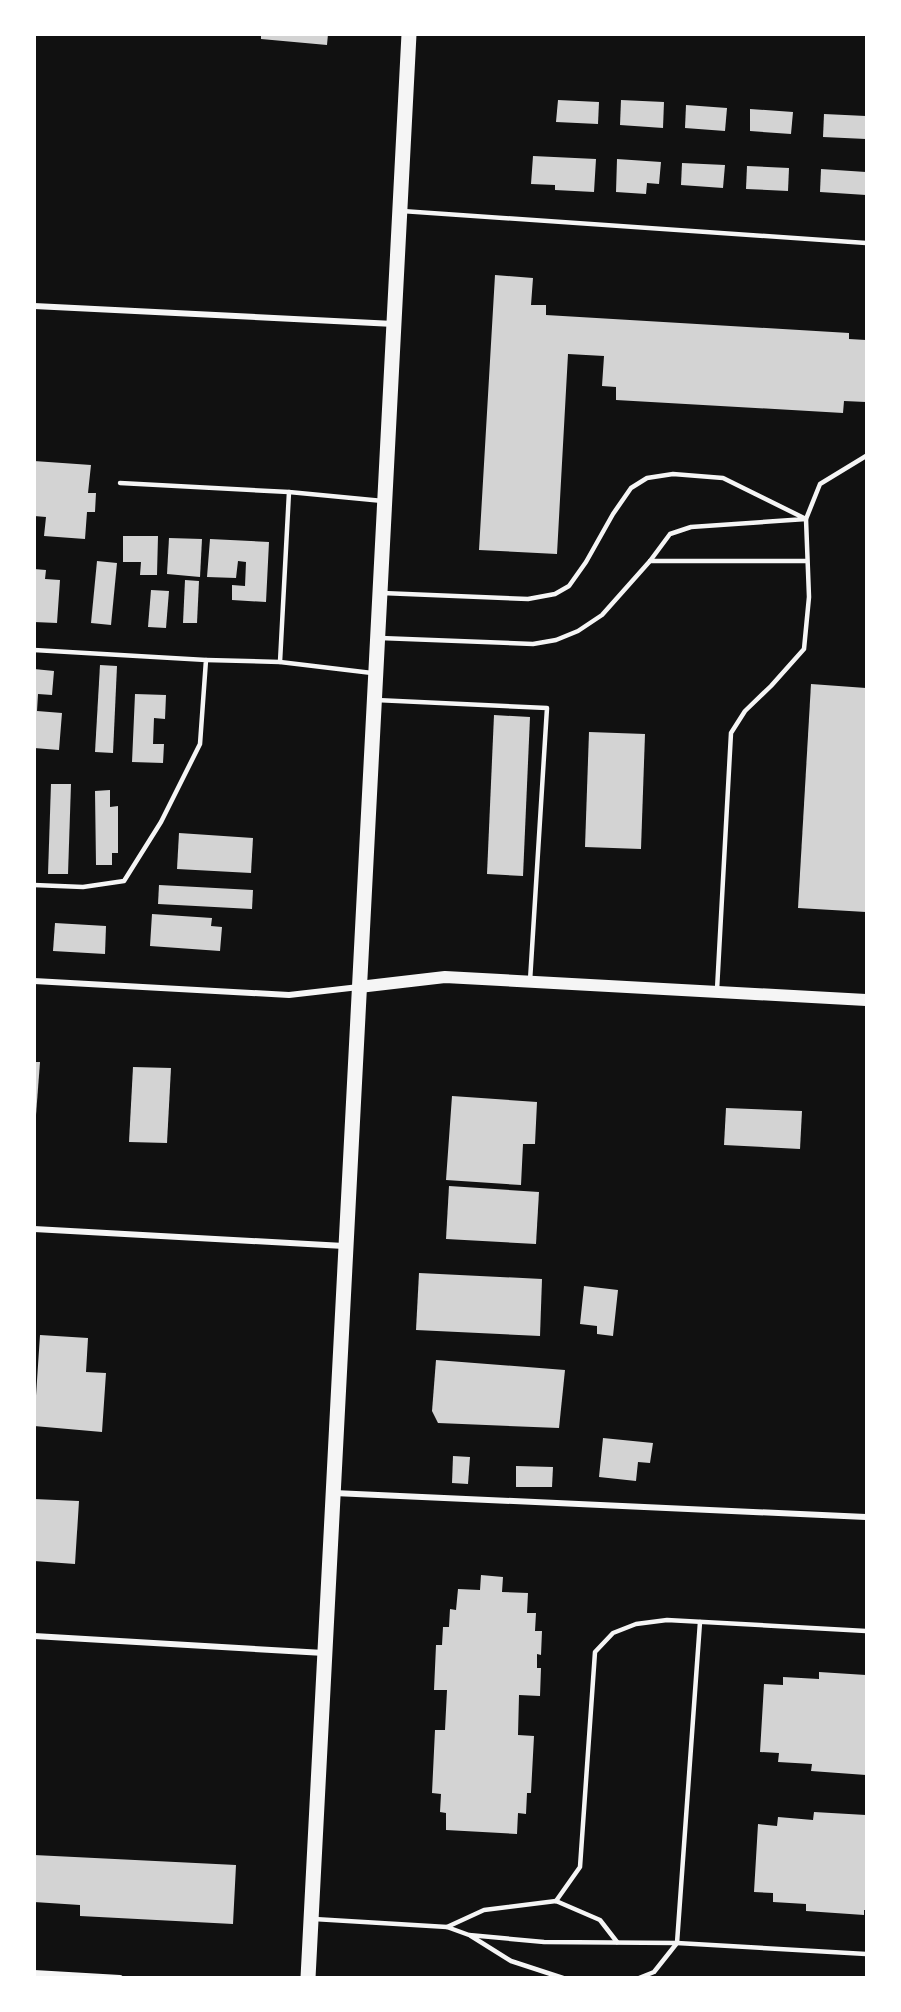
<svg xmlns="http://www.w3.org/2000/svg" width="901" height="2012" font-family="Karla,sans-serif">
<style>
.building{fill:#d3d3d3}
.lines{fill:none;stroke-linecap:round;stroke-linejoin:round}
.service{stroke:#f5f5f5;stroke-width:4.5}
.minor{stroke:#f5f5f5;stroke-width:6}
.secondary{stroke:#f5f5f5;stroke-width:12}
.primary{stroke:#f5f5f5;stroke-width:15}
</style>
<rect width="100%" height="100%" fill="#111"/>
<!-- building -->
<g class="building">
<polygon points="261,34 328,34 327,45 261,39"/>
<polygon points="558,100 599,102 598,124 556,122"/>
<polygon points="621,100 664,102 663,128 620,125"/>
<polygon points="686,105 727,108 725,131 685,128"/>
<polygon points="750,109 793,112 791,134 750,131"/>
<polygon points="824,114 866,116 866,139 823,137"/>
<polygon points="533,156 596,159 594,192 555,190 555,185 531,184"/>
<polygon points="617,159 661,162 659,184 647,183 646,194 616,192"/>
<polygon points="682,163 725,165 723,188 681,185"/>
<polygon points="747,166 789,168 788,191 746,189"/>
<polygon points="821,169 866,172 866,195 820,192"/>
<polygon points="495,275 533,278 531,305 546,305 546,315 849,333 849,339 866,340 866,402 844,401 843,413 616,400 616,387 602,386 604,356 568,354 557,554 479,550"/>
<polygon points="34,461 91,465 88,493 96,493 95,512 87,512 85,539 44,536 46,517 34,516"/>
<polygon points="123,536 158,536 157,575 140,575 141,562 123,562"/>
<polygon points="169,538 202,539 200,577 167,574"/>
<polygon points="210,539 269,542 266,602 232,600 232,585 245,586 246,562 238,561 236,578 207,577"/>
<polygon points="97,561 117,563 111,625 91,623"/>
<polygon points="34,569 46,570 45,579 60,580 57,623 34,622"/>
<polygon points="185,580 199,581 197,623 183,623"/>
<polygon points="151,590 169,591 166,628 148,627"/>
<polygon points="100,665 117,666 113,753 95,752"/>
<polygon points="34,669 54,671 52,695 38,694 37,711 62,713 59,750 34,748"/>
<polygon points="811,684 866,688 866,912 798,908"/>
<polygon points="135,694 166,695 165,719 154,718 153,744 164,744 163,763 132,762"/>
<polygon points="494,715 530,717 523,876 487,874"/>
<polygon points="589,732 645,734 641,849 585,847"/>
<polygon points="51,784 71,784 68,874 48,874"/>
<polygon points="110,790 110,807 118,806 118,853 112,853 112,865 96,865 95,791"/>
<polygon points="179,833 253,838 251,873 177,869"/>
<polygon points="159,885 253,890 252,909 158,904"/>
<polygon points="152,914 212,918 211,926 222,927 220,951 150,946"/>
<polygon points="55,923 106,926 105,954 53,951"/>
<polygon points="34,1062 40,1062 36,1115 34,1115"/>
<polygon points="133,1067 171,1068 167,1143 129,1142"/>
<polygon points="452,1096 537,1102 535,1144 523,1144 521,1185 446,1180"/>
<polygon points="726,1108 802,1111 800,1149 724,1145"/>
<polygon points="449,1186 539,1192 536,1244 446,1239"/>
<polygon points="419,1273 542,1279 540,1336 416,1330"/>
<polygon points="584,1286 618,1290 613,1336 597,1334 597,1326 580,1324"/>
<polygon points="40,1335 88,1338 86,1372 106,1373 102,1432 34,1426"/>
<polygon points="436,1360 565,1370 559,1428 438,1423 432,1411"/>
<polygon points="603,1438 653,1443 650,1463 638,1462 636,1481 599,1477"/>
<polygon points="453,1456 470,1457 468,1484 452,1483"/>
<polygon points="516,1466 553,1467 552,1487 516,1487"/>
<polygon points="34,1499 79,1501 75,1564 34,1561"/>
<polygon points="481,1575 503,1577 502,1592 528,1593 527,1613 536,1613 535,1631 542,1631 541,1655 537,1654 537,1668 541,1668 540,1696 519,1695 518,1735 534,1736 531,1793 527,1793 526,1814 518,1813 517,1834 446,1830 446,1813 440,1812 441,1794 432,1793 435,1730 445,1730 447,1690 434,1690 436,1645 442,1645 443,1627 449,1627 450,1609 456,1610 458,1589 480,1590"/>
<polygon points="819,1672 866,1675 866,1775 811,1771 812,1764 778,1762 779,1753 760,1752 764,1684 783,1685 783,1677 819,1679"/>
<polygon points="814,1812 866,1815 866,1910 864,1910 864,1915 806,1911 806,1904 773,1902 773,1893 754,1892 758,1824 777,1826 778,1817 813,1820"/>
<polygon points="34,1855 236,1865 233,1924 80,1916 80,1905 34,1902"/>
</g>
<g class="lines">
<!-- service -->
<g class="service">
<polyline points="402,211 866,243"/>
<polyline points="120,483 289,492"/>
<polyline points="650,561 807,561"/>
<polyline points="380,638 533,644 556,640 578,631 602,615 650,561 670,534 691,527 806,519 723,478 673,474 647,478 631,488 613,514 586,562 569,586 555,594 528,599 382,593"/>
<polyline points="34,650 206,660 200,744 161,822 124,881 83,887 34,885"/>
<polyline points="206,660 280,662"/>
<polyline points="372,673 280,662 289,492 383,501"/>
<polyline points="376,700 547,708 530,981"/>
<polyline points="717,990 731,733 745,711 771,686 804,649 809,597 806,519 820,484 866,456"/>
<polyline points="556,1901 580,1867 595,1652 613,1633 636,1624 667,1620 866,1631"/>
<polyline points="314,1919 447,1927 469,1935 544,1942 677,1943 866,1954"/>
<polyline points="447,1927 484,1910 556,1901 600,1920 617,1942"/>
<polyline points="471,1936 511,1961 563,1978"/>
<polyline points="639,1978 654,1972 677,1943 700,1622"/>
</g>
<!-- minor -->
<g class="minor">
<polyline points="34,306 394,324"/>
<polyline points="34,981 289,995 359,987"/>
<polyline points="34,1229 344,1246"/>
<polyline points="334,1493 866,1517"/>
<polyline points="34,1636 324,1653"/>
<polyline points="34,1973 120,1978"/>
</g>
<!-- secondary -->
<polyline class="secondary" points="359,987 445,977 866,1000"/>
<!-- primary -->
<polyline class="primary" points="308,1978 409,34"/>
</g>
<!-- border -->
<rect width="901" height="2012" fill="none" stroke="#ffffff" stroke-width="72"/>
</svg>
